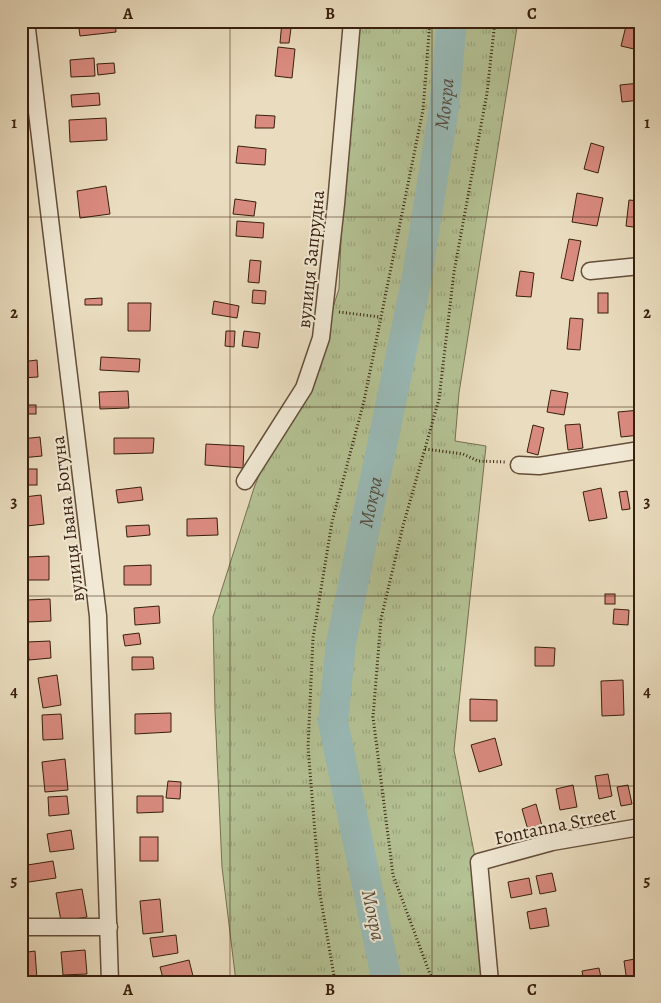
<svg xmlns="http://www.w3.org/2000/svg" width="661" height="1003" font-family="Alegreya,serif">
<style>
.grass{fill:url(#grass-tufts);stroke:#767050}
.lines{fill:none;stroke-linecap:round;stroke-linejoin:round}
.river{stroke:#99bbb8;stroke-width:30}
.building{fill:#d98b7f;stroke:#381f0d}
.minor-casing{stroke:#644e3a;stroke-width:19}
.path{stroke:#381f0d;stroke-width:3;stroke-dasharray:1 2.5;stroke-linecap:butt}
.minor{stroke:#f1e9d5;stroke-width:16}
.grid{fill:none;stroke:#381f0d;stroke-width:1;stroke-opacity:0.55}
.labels{text-anchor:middle;stroke-width:4;stroke-linejoin:round;paint-order:stroke}
.street-label{font-size:19px;fill:#381f0d;stroke:#f1e9d5}
.water-label{font-size:20px;font-style:italic;fill:#554e40;stroke:#f1e9d5}
.neatline{fill:none;stroke:#381f0d;stroke-width:2}
.grid-label{font-size:16px;text-anchor:middle;font-weight:bold;fill:#381f0d}
</style>
<defs>
<pattern id="grass-tufts" width="24" height="20" patternUnits="userSpaceOnUse" patternTransform="scale(1.25)"><rect width="24" height="20" fill="#b4c294"/><path d="M3 7l-1-3M5 7V3M7 7l1-3M15 17l-1-3M17 17v-4M19 17l1-3" fill="none" stroke="#9ca67e"/></pattern>
</defs>
<rect width="100%" height="100%" fill="#eaddbf"/>
<filter id="stains"><feTurbulence type="fractalNoise" baseFrequency=".004" numOctaves="4"/><feColorMatrix values="0 0 0 0 .2 0 0 0 0 .09 0 0 0 0 .02 0 0 0 .5 -.17"/></filter>
<radialGradient id="worn" r=".72"><stop offset=".6" stop-color="#630" stop-opacity="0"/><stop offset="1" stop-color="#630" stop-opacity=".3"/></radialGradient>
<!-- grass -->
<polygon class="grass" points="361,21 518,21 459,393 455,441 486,446 454,750 483,898 486,982 236,982 222,867 215,710 213,617 254,488 277,429 316,359 339,289 344,165"/>
<g class="lines">
<!-- river -->
<path class="river" id="s1" d="M387,982L333,722L341,643L417,277L444,108L452,21"/>
</g>
<!-- building -->
<g class="building">
<polygon points="78,21 115,21 116,32 80,36"/>
<polygon points="282,21 292,21 289,43 280,43"/>
<polygon points="626,26 639,29 634,49 621,46"/>
<polygon points="278,47 295,49 292,78 275,76"/>
<polygon points="94,58 95,76 71,77 70,60"/>
<polygon points="114,63 115,73 98,75 97,64"/>
<polygon points="640,83 640,100 622,102 620,85"/>
<polygon points="99,93 100,105 72,107 71,95"/>
<polygon points="256,115 275,116 274,128 255,128"/>
<polygon points="106,118 107,140 70,142 69,120"/>
<polygon points="591,143 604,147 598,173 584,169"/>
<polygon points="238,146 266,149 265,165 236,163"/>
<polygon points="106,186 110,214 80,218 77,191"/>
<polygon points="577,193 603,198 597,226 572,222"/>
<polygon points="235,199 256,202 254,216 233,214"/>
<polygon points="629,200 640,201 640,228 626,226"/>
<polygon points="237,221 264,223 263,238 236,236"/>
<polygon points="569,239 581,241 573,281 561,278"/>
<polygon points="250,260 261,261 259,283 248,282"/>
<polygon points="520,271 534,273 531,297 516,296"/>
<polygon points="253,290 266,291 265,304 252,303"/>
<rect x="598" y="293" width="10" height="20"/>
<polygon points="640,297 640,312 637,312 635,298"/>
<polygon points="102,298 102,305 85,305 85,299"/>
<polygon points="214,301 239,306 237,318 212,314"/>
<polygon points="128,303 151,303 150,331 128,331"/>
<polygon points="570,318 583,319 580,350 567,349"/>
<polygon points="226,331 235,331 234,347 225,346"/>
<polygon points="244,331 260,333 258,348 242,346"/>
<polygon points="101,357 140,359 139,372 100,370"/>
<polygon points="37,360 38,377 21,378 21,362"/>
<polygon points="551,390 568,393 564,415 547,412"/>
<polygon points="128,391 129,408 100,409 99,392"/>
<rect x="21" y="405" width="15" height="9"/>
<polygon points="640,410 640,435 621,437 618,412"/>
<polygon points="580,424 583,448 568,450 565,425"/>
<polygon points="533,425 544,428 538,455 527,452"/>
<polygon points="40,437 42,456 21,458 21,439"/>
<polygon points="114,438 154,438 153,453 114,454"/>
<polygon points="206,444 244,446 243,468 205,465"/>
<rect x="21" y="469" width="16" height="16"/>
<polygon points="141,487 143,500 118,503 116,490"/>
<polygon points="601,488 607,518 589,521 583,492"/>
<polygon points="627,491 630,509 622,510 619,492"/>
<polygon points="41,495 44,524 27,526 24,497"/>
<polygon points="217,518 218,535 187,536 187,519"/>
<polygon points="149,525 150,535 127,537 126,526"/>
<polygon points="49,556 49,580 28,580 28,557"/>
<polygon points="151,565 151,585 124,585 124,566"/>
<rect x="605" y="594" width="10" height="10"/>
<polygon points="50,599 51,621 28,622 27,600"/>
<polygon points="159,606 160,623 135,625 134,608"/>
<polygon points="614,609 629,610 628,625 613,624"/>
<polygon points="139,633 141,644 125,646 123,635"/>
<polygon points="50,641 51,658 29,660 27,642"/>
<polygon points="535,647 555,648 554,666 535,666"/>
<polygon points="132,657 153,657 154,669 132,670"/>
<polygon points="57,675 61,705 43,708 38,678"/>
<polygon points="623,680 624,715 602,716 601,681"/>
<polygon points="470,699 497,700 497,721 470,721"/>
<polygon points="171,713 171,732 135,734 135,714"/>
<polygon points="61,714 63,739 43,740 42,715"/>
<polygon points="495,738 502,765 479,772 471,745"/>
<polygon points="65,759 68,790 45,792 42,762"/>
<polygon points="608,774 612,796 599,799 595,776"/>
<polygon points="168,781 181,782 180,799 166,798"/>
<polygon points="573,785 577,807 560,810 556,789"/>
<polygon points="628,785 632,804 621,806 617,787"/>
<polygon points="67,796 69,814 49,816 48,797"/>
<polygon points="137,796 163,796 163,812 137,813"/>
<polygon points="536,804 542,826 528,830 522,809"/>
<polygon points="71,830 74,849 50,852 47,834"/>
<rect x="140" y="837" width="18" height="24"/>
<polygon points="53,861 56,878 22,883 21,866"/>
<polygon points="552,873 556,891 540,894 536,876"/>
<polygon points="529,878 532,894 511,898 508,882"/>
<polygon points="82,889 87,917 61,921 56,893"/>
<polygon points="160,899 163,932 143,934 140,901"/>
<polygon points="546,908 549,926 530,929 527,912"/>
<polygon points="176,935 178,953 153,957 150,938"/>
<polygon points="85,950 87,974 63,975 61,952"/>
<polygon points="35,951 37,979 24,980 21,953"/>
<polygon points="640,958 640,982 627,982 624,961"/>
<polygon points="189,960 193,976 164,982 160,967"/>
<polygon points="599,968 602,982 584,982 582,971"/>
</g>
<g class="lines">
<defs>
<g id="minor">
<polyline points="26,21 98,616 110,982"/>
<polyline points="590,271 640,266"/>
<polyline points="519,465 539,466 640,450"/>
<polyline points="245,481 304,388 321,338 336,204 352,21"/>
<polyline points="21,927 109,927"/>
<polyline points="490,982 479,862 552,842 640,827"/>
</g>
</defs>
<!-- minor casing -->
<use href="#minor" class="minor-casing"/>
<!-- path -->
<g class="path">
<polyline points="339,312 380,317"/>
<polyline points="425,449 463,454 478,461 506,462"/>
<polyline points="335,982 320,894 308,747 313,638 332,522 364,401 423,110 430,21"/>
<polyline points="433,982 393,875 373,717 381,619 403,526 439,399 454,272 487,93 495,21"/>
</g>
<!-- minor -->
<use href="#minor" class="minor"/>
</g>
<!-- grid -->
<path class="grid" d="M230,21V982M432,21V982M21,217H640M21,407H640M21,596H640M21,786H640"/>
<g class="labels">
<!-- street labels -->
<g class="street-label">
<text transform="translate(310 259) rotate(-84)" y="7">вулиця Запрудна</text>
<text transform="translate(67 519) rotate(-97)" y="7">вулиця Івана Богуна</text>
<text transform="translate(555 825) rotate(-12)" y="7">Fontanna Street</text>
</g>
<!-- water labels -->
<g class="water-label">
<text dy="7" stroke="none"><textPath href="#s1" startOffset="894">Мокра</textPath></text>
<text dy="7" stroke="none"><textPath href="#s1" startOffset="489">Мокра</textPath></text>
<text transform="translate(374 915) rotate(78)" y="7">Мокра</text>
</g>
</g>
<!-- margin -->
<rect width="661" height="1003" fill="none" stroke="#eaddbf" stroke-width="55"/>
<rect x="28" y="28" width="606" height="948" class="neatline"/>
<g class="grid-label">
<text x="128" y="19">A</text>
<text x="330" y="19">B</text>
<text x="532" y="19">C</text>
<text x="14" y="128">1</text>
<text x="647" y="128">1</text>
<text x="14" y="318">2</text>
<text x="647" y="318">2</text>
<text x="14" y="507">3</text>
<text x="647" y="507">3</text>
<text x="14" y="697">4</text>
<text x="647" y="697">4</text>
<text x="14" y="886">5</text>
<text x="647" y="886">5</text>
<text x="128" y="995">A</text>
<text x="330" y="995">B</text>
<text x="532" y="995">C</text>
</g>
<rect width="100%" height="100%" filter="url(#stains)"/>
<rect width="100%" height="100%" fill="url(#worn)"/>
</svg>
